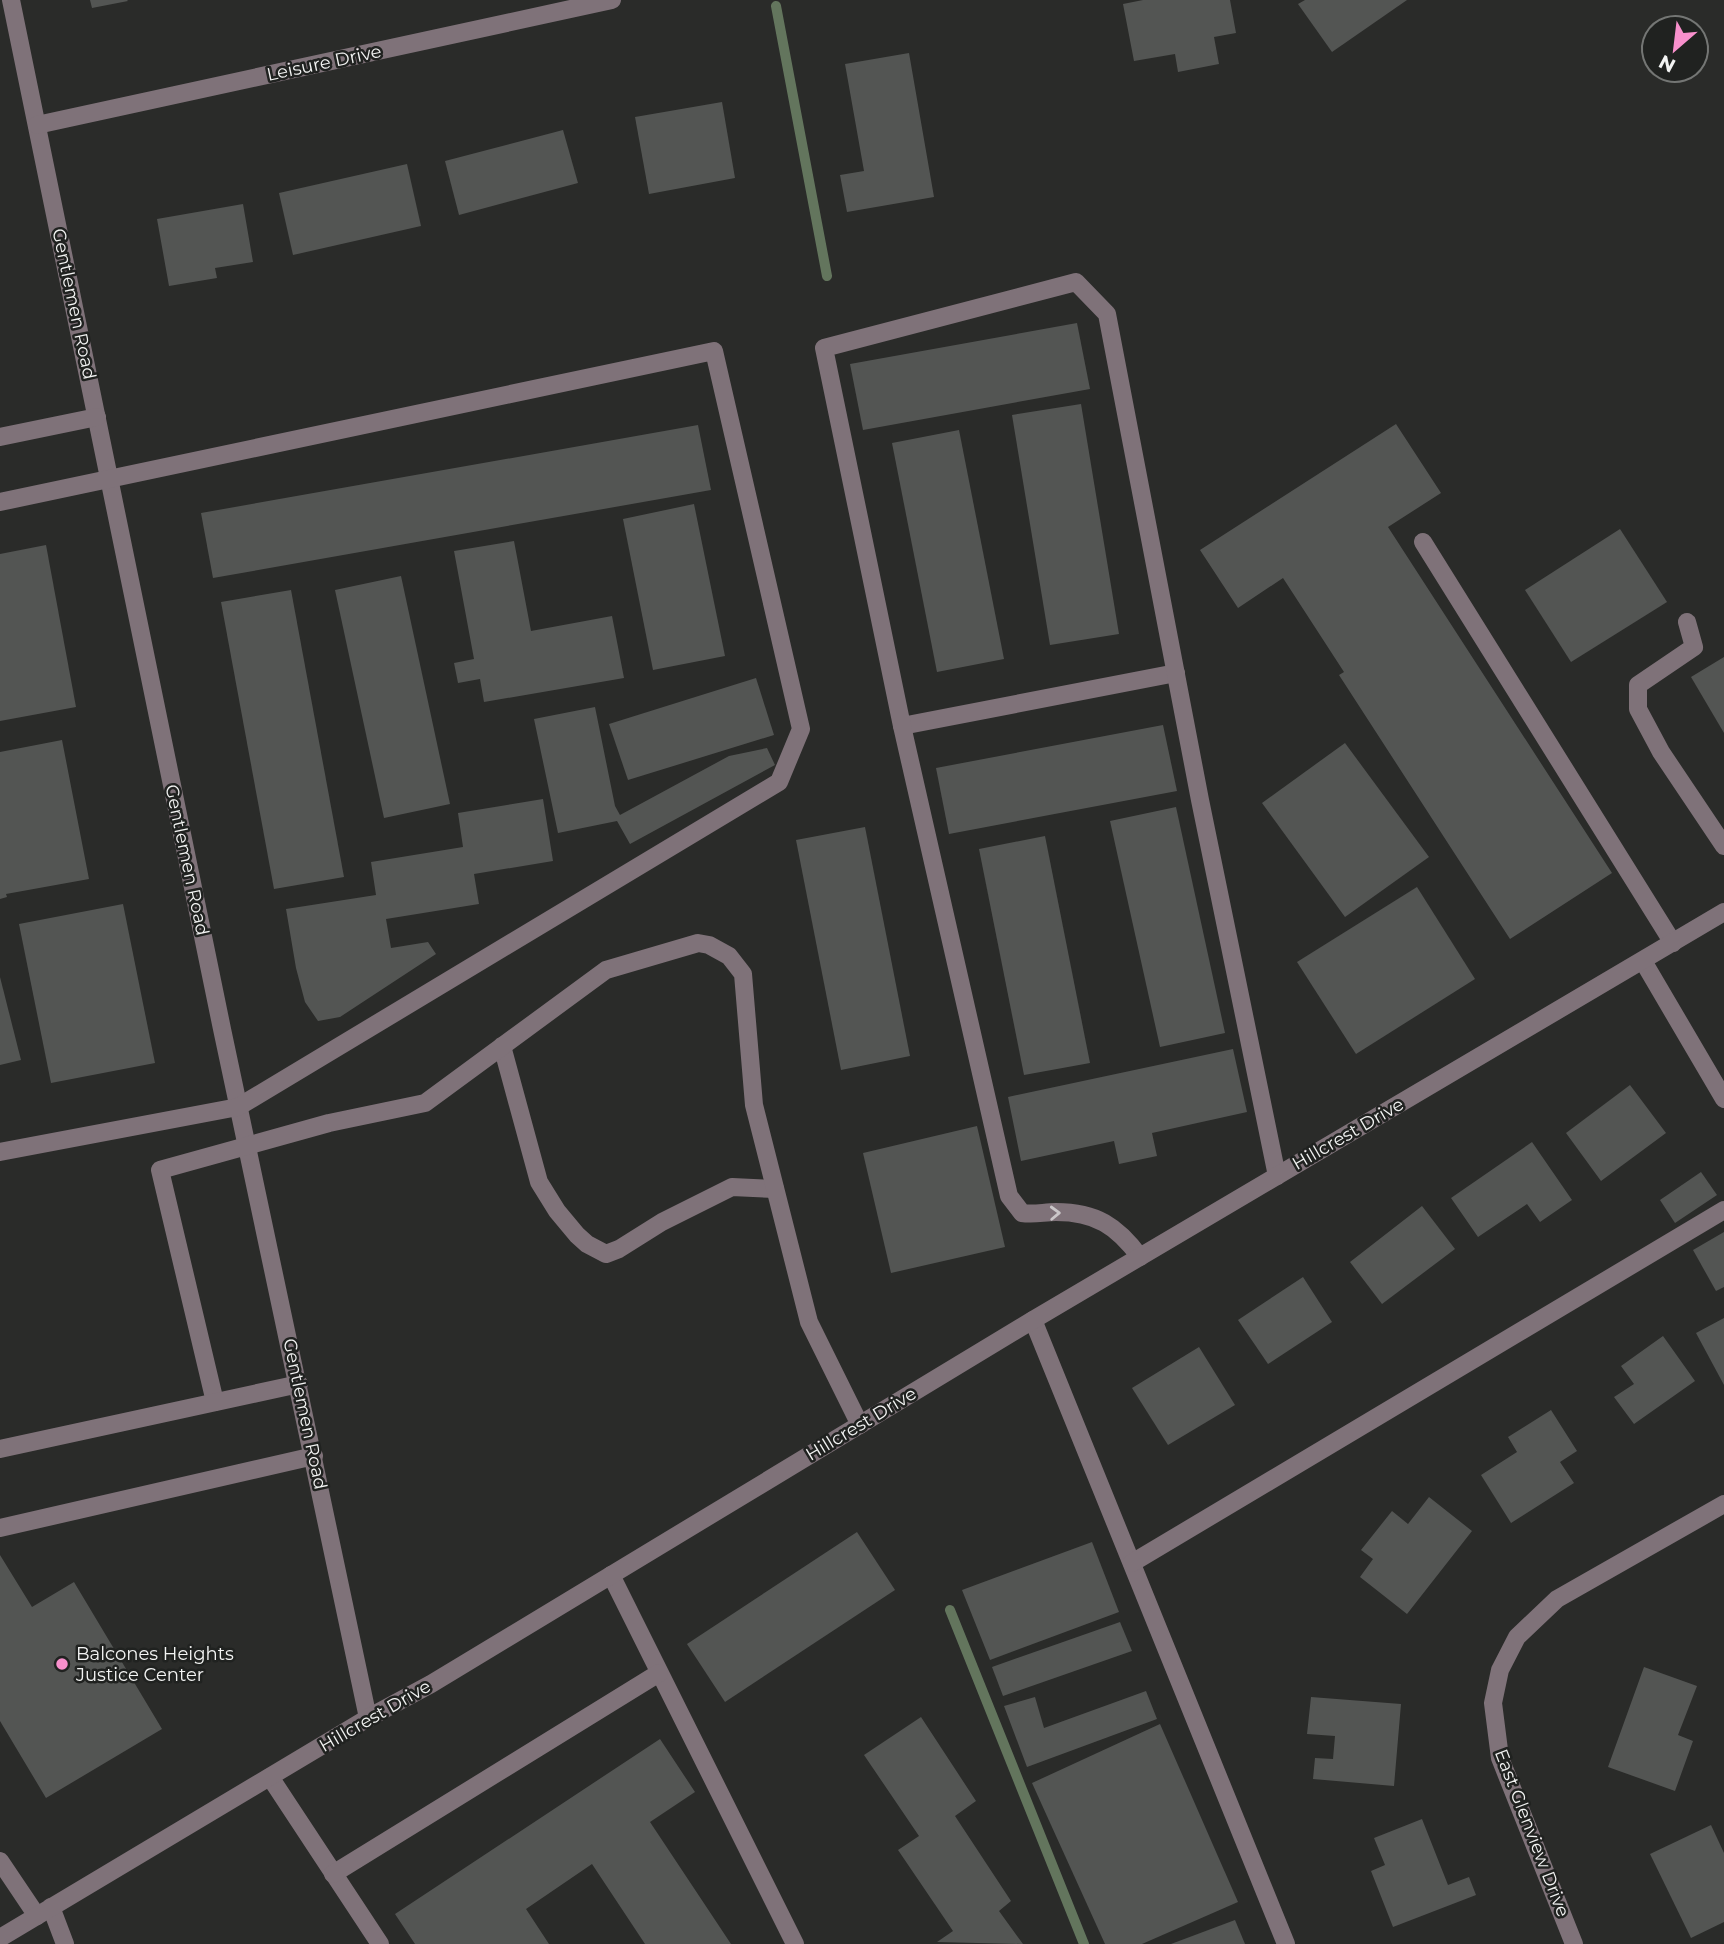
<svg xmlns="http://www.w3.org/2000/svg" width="1724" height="1944" font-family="Montserrat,sans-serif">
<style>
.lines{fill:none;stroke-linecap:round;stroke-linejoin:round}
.stream{stroke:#63755d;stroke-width:10}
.building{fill:#535553}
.minor{stroke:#7f7279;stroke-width:18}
.oneway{stroke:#cac6c8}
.poi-dot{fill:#f890cc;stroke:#202220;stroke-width:2.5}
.labels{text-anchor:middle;stroke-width:5;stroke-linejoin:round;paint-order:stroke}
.street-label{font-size:18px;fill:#f3f4f3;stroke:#202220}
.poi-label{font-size:18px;fill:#f3f4f3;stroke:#202220;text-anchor:start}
</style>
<rect width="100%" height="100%" fill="#2a2b29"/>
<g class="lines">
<!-- stream -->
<g class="stream">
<polyline points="776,6 827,276"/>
<polyline points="950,1610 1084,1944"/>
</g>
</g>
<!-- building -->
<g class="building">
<polygon points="90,0 127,0 128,1 92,8"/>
<polygon points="1143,0 1230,0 1236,33 1214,37 1219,64 1178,72 1175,54 1134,61 1123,4"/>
<polygon points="1305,0 1407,0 1332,52 1298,4"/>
<polygon points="909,53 934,197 847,212 840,175 864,171 845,64"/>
<polygon points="722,102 735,178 649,194 635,117"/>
<polygon points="563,130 578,183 459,215 445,161"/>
<polygon points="407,164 421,226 293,255 279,193"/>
<polygon points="243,204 253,262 215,268 217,278 169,286 157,219"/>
<polygon points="1077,323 1090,389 863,430 850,364"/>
<polygon points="1081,404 1119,634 1050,645 1012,415"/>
<polygon points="1396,424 1441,493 1388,527 1612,873 1510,939 1339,675 1344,672 1283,578 1238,608 1200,550"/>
<polygon points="698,425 711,490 213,578 201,513"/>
<polygon points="959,430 1004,659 937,672 892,443"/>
<polygon points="694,504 725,656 653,670 623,519"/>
<polygon points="1620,529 1667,602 1571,662 1525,590"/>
<polygon points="514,541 531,631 612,616 624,678 484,702 480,679 458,683 454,663 474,659 454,551"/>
<polygon points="46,545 76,707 0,721 0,554"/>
<polygon points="401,576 450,804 384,818 335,590"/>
<polygon points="291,590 344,877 274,889 221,602"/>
<polygon points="1724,657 1724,733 1691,677"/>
<polygon points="756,678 774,735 628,780 609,724"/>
<polygon points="595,707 615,806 620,815 729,756 767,748 775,765 630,844 617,821 558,833 534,719"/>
<polygon points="1163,725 1177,791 949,834 936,768"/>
<polygon points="62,740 89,879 6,894 7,897 0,899 0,752"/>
<polygon points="1345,743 1429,857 1345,917 1262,803"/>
<polygon points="543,799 553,861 474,874 479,904 386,919 391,948 428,942 436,954 340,1017 318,1021 305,1002 296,968 286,909 376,895 371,862 463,847 458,813"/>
<polygon points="1176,807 1225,1033 1160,1047 1110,821"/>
<polygon points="865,827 910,1056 841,1070 796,840"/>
<polygon points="1045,836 1090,1063 1024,1075 979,849"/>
<polygon points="1417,887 1475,979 1356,1054 1297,962"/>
<polygon points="123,904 155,1063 51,1083 19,924"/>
<polygon points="0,977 21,1060 0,1065"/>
<polygon points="1233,1049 1247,1112 1152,1133 1157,1156 1119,1164 1114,1141 1021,1161 1008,1097"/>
<polygon points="1630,1085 1666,1133 1601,1181 1566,1133"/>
<polygon points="977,1126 1005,1247 891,1273 863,1153"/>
<polygon points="1532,1142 1572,1200 1540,1222 1527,1204 1478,1237 1451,1198"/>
<polygon points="1701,1172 1717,1195 1675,1223 1660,1200"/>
<polygon points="1422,1206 1455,1249 1382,1304 1350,1262"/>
<polygon points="1724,1232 1724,1287 1716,1291 1693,1250"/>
<polygon points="1303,1277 1332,1322 1268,1364 1238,1320"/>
<polygon points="1724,1318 1724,1385 1696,1333"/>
<polygon points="1663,1336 1695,1381 1634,1424 1614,1397 1634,1384 1621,1366"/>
<polygon points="1199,1347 1235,1405 1168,1445 1132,1388"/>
<polygon points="1551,1410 1577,1451 1560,1462 1574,1483 1511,1523 1481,1475 1517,1452 1508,1437"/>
<polygon points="1429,1497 1472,1531 1407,1614 1360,1577 1373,1559 1361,1550 1392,1511 1408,1524"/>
<polygon points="857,1532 895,1590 725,1702 687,1644"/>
<polygon points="1092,1542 1119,1612 990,1660 962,1590"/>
<polygon points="0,1555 32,1607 74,1582 162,1729 46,1798 0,1721"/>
<polygon points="1120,1622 1132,1651 1003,1696 992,1667"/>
<polygon points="1644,1667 1697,1686 1678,1735 1693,1741 1675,1791 1608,1767"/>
<polygon points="1146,1691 1157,1719 1027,1767 1004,1706 1035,1697 1044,1728"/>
<polygon points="1311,1697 1401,1704 1394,1786 1313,1779 1315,1758 1333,1759 1335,1736 1307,1734"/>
<polygon points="921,1717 976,1801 955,1816 1011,1901 999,1911 1023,1944 937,1942 953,1931 898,1850 919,1836 864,1755"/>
<polygon points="1160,1724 1238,1902 1142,1944 1105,1944 1032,1783"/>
<polygon points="660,1739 695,1792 650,1822 731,1944 645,1944 592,1864 526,1909 549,1944 415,1944 395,1914"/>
<polygon points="1422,1819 1448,1885 1469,1877 1476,1895 1393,1927 1371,1871 1385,1865 1374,1838"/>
<polygon points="1711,1825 1724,1853 1724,1922 1691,1938 1650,1854"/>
<polygon points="1235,1920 1245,1944 1171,1944"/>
</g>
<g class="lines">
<!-- minor -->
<g class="minor">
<polyline points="11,0 222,1029 368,1718"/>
<polyline points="37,125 612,0"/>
<polyline points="0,437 97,417"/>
<polyline points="0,502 714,351 801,729 779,782 238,1107 0,1152"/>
<polyline points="1423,542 1673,943"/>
<polyline points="1687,622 1694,647 1638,685 1638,709 1661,752 1724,846"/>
<polyline points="902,726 1176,673"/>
<polyline points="1643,961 1724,1099"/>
<polyline points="502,1046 539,1182 557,1211 577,1235 587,1244 606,1254 619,1249 662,1222 732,1187 775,1189"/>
<path d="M1140,1257C1117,1226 1096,1212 1056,1212C1044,1212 1034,1215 1022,1213L1009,1196L902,726L824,348L1076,282L1107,314L1200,800L1277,1176"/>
<polyline points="1033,1320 1286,1944"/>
<polyline points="215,1402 160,1170 329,1123 425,1103 606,970 698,943 709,945 729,956 743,974 754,1105 809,1322 860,1425"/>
<polyline points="0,1449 299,1384"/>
<polyline points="0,1528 314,1456"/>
<polyline points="1132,1563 1724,1210"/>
<polyline points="611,1575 795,1944"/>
<polyline points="270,1777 380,1944"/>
<polyline points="0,1861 37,1916"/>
<polyline points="333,1874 659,1673"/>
<polyline points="51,1907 65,1944"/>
<polyline points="0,1938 368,1718 431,1684 1033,1320 1724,912"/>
<polyline points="1574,1944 1500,1758 1493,1703 1500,1670 1517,1637 1557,1599 1724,1504"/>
</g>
</g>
<!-- one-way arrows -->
<defs><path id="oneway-chevron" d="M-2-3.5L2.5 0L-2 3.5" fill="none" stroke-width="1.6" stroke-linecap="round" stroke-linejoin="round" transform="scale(1.75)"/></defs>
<use class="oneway" href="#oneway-chevron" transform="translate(1055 1213) rotate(-2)"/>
<!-- markers -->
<circle class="poi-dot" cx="62" cy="1664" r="7"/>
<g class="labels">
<!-- street labels -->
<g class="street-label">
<text transform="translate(324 63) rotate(-12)" y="6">Leisure Drive</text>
<text transform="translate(74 304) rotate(78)" y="6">Gentlemen Road</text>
<text transform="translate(187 860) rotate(78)" y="6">Gentlemen Road</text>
<text transform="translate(1348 1134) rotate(-30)" y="6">Hillcrest Drive</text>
<text transform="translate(305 1414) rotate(78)" y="6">Gentlemen Road</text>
<text transform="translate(861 1424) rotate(-31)" y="6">Hillcrest Drive</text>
<text transform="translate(375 1716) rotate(-30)" y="6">Hillcrest Drive</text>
<text transform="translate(1532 1833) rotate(69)" y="6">East Glenview Drive</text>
</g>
<!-- poi labels -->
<g class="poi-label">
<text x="76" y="1660">Balcones Heights<tspan x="76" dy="21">Justice Center</tspan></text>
</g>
</g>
<!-- north arrow -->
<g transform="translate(1675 49) rotate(208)"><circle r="33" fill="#202220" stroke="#747674" stroke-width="2"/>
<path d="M0-5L12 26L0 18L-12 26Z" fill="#f890cc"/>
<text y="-10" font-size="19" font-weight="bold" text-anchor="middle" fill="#f3f4f3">N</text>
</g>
</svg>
